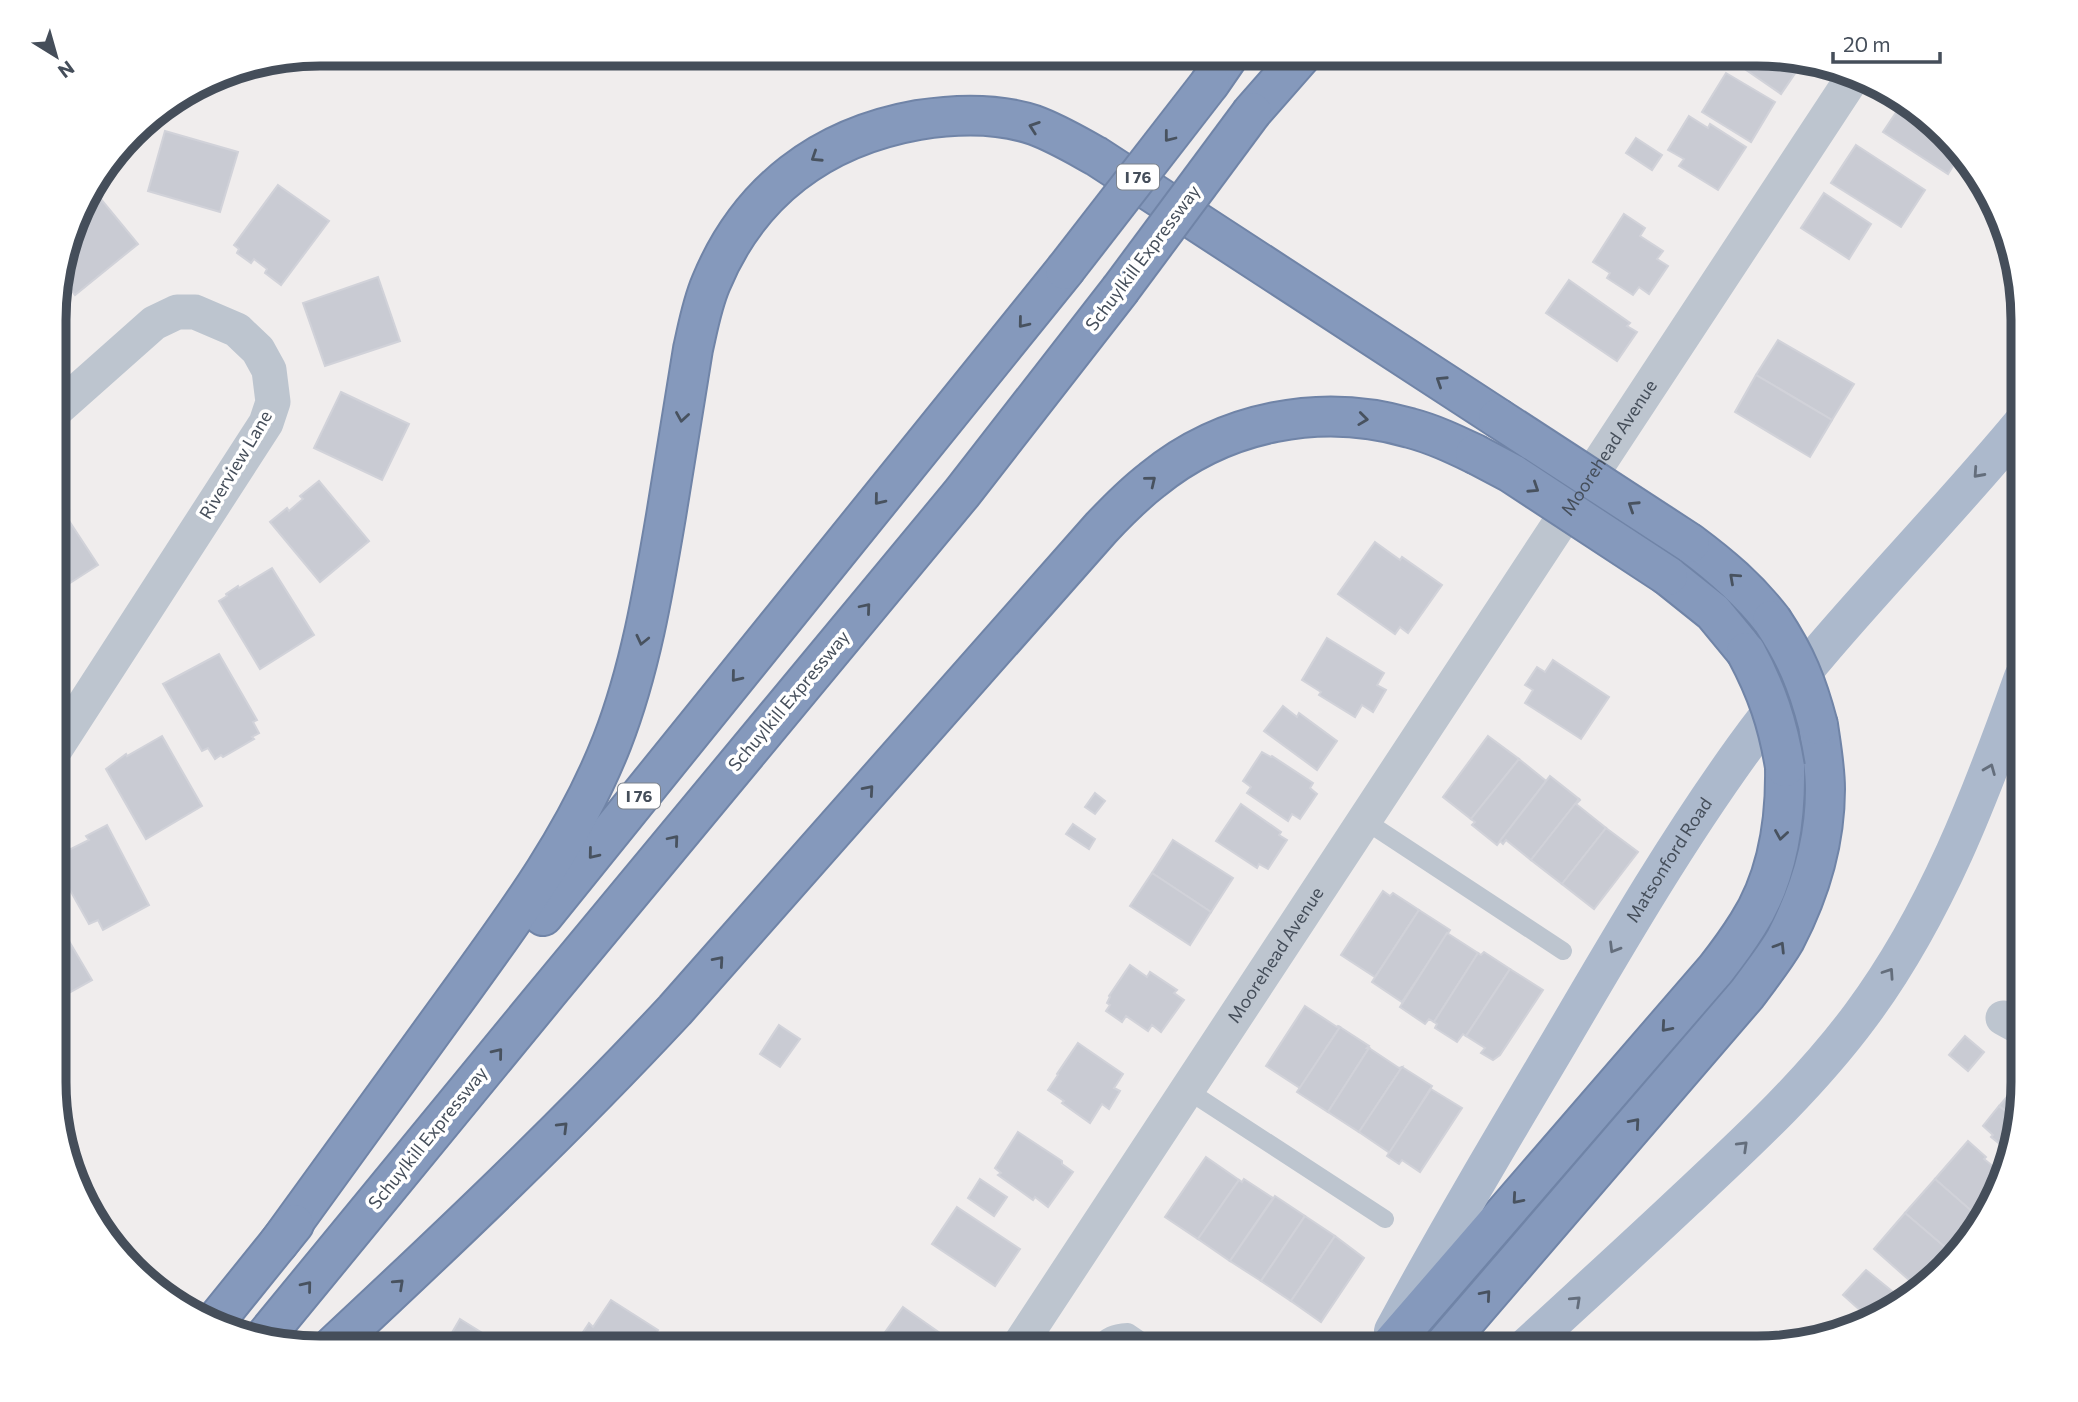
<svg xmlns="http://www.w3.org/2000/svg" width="2078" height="1402" font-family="Commissioner,sans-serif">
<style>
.building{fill:#c9cbd3;stroke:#d1d2d9;stroke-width:2}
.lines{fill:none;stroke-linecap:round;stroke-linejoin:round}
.highway-casing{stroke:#7084a7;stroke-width:42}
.path{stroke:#73cbaa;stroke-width:4.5;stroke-dasharray:5 3.5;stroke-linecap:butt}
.lane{stroke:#bdc5cf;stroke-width:18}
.street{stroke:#bdc5cf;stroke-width:35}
.primary{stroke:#acb9cc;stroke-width:38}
.highway{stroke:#8599bc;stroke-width:38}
.highway-bridge-casing{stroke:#7084a7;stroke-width:42;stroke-linecap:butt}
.highway-bridge{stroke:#8599bc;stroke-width:38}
.oneway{stroke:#48525f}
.oneway2{stroke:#646e7c}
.labels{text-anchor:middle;stroke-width:7;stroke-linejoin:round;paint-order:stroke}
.shield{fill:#fff;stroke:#7d838c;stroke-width:2}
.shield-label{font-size:16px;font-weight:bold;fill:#454e5a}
.street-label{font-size:18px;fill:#454e5a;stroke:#fff}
.rim{fill:none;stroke:#454e5a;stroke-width:9}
</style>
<rect width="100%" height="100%" fill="#f0eded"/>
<!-- building -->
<g class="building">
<polygon points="1723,54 1758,54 1772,57 1796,72 1781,94"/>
<polygon points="1772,57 1803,62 1796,72"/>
<polygon points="1726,73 1775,102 1751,142 1702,112"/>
<polygon points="1905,99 1959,156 1948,174 1883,132"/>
<polygon points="1689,116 1708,128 1710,124 1746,147 1718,190 1679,166 1684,159 1668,150"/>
<polygon points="165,131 238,152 220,212 148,191"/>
<polygon points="1636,138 1662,155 1652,170 1626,153"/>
<polygon points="1856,145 1925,190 1901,227 1831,183"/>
<polygon points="278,185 329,221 281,285 265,273 267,269 254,259 251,263 237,253 239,249 234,245"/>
<polygon points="95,192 138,244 75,295 60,275 82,203"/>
<polygon points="1824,193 1871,224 1849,259 1801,228"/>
<polygon points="1624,214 1645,228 1640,236 1663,251 1657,259 1668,266 1649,294 1639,287 1633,295 1607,278 1610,273 1593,262"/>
<polygon points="378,277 400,341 325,366 303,303"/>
<polygon points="1569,280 1630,323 1627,326 1637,332 1617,361 1546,313"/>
<polygon points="1778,340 1854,384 1832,420 1756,375"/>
<polygon points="1756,375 1832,420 1810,457 1735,412"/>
<polygon points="341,392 409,424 382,480 314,448"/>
<polygon points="319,481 369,541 320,582 270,522 287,508 289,511 303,499 300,496"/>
<polygon points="56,501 98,565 56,592"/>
<polygon points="1375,542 1400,560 1402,557 1442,585 1408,633 1400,627 1395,634 1338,594"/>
<polygon points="272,568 314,635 260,669 219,601 227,596 226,594 238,586 239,588"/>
<polygon points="1327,638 1384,673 1377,685 1386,690 1373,712 1362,705 1355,717 1319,695 1321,692 1302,680"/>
<polygon points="219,654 257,720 253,722 259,733 252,737 254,739 223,757 221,755 215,759 208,748 202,751 163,684"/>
<polygon points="1553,660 1609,697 1581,739 1525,703 1533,690 1525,685 1537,667 1545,672"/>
<polygon points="1283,706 1297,717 1299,713 1337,741 1317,770 1264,731"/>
<polygon points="162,736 202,806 146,839 106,769 126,754 127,756"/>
<polygon points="1488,736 1519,759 1471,819 1443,797"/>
<polygon points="1262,752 1271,757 1272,756 1313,783 1310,788 1317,794 1300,819 1292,814 1288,821 1247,793 1251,787 1243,781"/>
<polygon points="1519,759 1546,781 1497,845 1472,825 1475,822 1471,819"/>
<polygon points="1550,776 1579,799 1531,860 1506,840 1503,844 1500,841"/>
<polygon points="1095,793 1105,801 1095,814 1085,807"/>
<polygon points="1579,799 1580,800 1576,804 1606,828 1562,884 1531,860"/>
<polygon points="1241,804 1281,832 1279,835 1287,840 1268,869 1259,864 1257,868 1216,841"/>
<polygon points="1073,824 1095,839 1089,849 1066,834"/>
<polygon points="107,825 149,905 103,930 98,920 89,924 56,865 56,853 67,847 69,850 89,840 86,836"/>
<polygon points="1606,828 1638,852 1594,909 1562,884"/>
<polygon points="1173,840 1233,878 1211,912 1152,873"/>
<polygon points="1152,873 1211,912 1190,945 1130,906"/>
<polygon points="1383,891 1390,896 1393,893 1419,910 1375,977 1341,955"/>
<polygon points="1419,910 1450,930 1402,1002 1372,982"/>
<polygon points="56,919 92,980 56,1000"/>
<polygon points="1447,933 1478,953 1434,1022 1429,1019 1425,1024 1400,1007"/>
<polygon points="1484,952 1510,969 1466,1036 1463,1034 1457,1042 1435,1028 1437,1024 1434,1022 1478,953 1481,955"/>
<polygon points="1130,965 1147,977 1150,972 1177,990 1174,993 1184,1000 1161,1032 1152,1025 1148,1031 1126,1016 1122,1022 1106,1011 1110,1005 1107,1003 1110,997 1109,996"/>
<polygon points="1510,969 1543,990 1500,1055 1493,1060 1481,1053 1485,1048 1466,1036"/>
<polygon points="1305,1006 1337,1027 1338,1026 1340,1027 1300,1088 1266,1066"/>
<polygon points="779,1025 800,1039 780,1067 760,1054"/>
<polygon points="1340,1027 1369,1046 1367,1048 1369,1048 1328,1112 1297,1092"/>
<polygon points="1965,1036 1984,1052 1968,1071 1949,1055"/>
<polygon points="1078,1043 1123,1074 1114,1088 1120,1091 1109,1109 1102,1104 1090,1123 1062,1103 1064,1101 1048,1090 1058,1075 1057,1074"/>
<polygon points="1369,1048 1399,1068 1402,1067 1359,1132 1328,1112"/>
<polygon points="1402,1067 1432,1086 1390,1153 1359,1132"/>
<polygon points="2018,1084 2023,1088 2019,1122 1999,1106"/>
<polygon points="1431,1089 1462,1108 1420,1172 1402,1160 1399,1164 1387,1156"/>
<polygon points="1999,1106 2019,1122 2012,1154 1991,1137 1993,1135 1983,1126"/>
<polygon points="1018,1132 1062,1161 1062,1164 1073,1172 1048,1207 1035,1197 1033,1200 998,1175 1001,1173 995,1168"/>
<polygon points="1968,1141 1986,1157 1984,1159 1995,1168 1993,1170 2004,1179 1983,1221 1935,1179"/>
<polygon points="1206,1157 1239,1180 1198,1239 1165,1217"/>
<polygon points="980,1179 1007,1197 994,1216 968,1198"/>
<polygon points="1244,1179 1273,1198 1230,1261 1198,1239 1239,1180 1242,1182"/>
<polygon points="1935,1179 1983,1221 1979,1230 1953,1254 1905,1213"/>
<polygon points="1275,1196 1305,1216 1261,1281 1230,1261"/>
<polygon points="957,1207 1020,1249 995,1286 932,1244"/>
<polygon points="1905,1213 1953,1254 1928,1277 1927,1276 1917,1287 1874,1249"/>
<polygon points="1305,1216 1335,1236 1291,1301 1261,1281"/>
<polygon points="1335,1236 1364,1258 1321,1322 1291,1301"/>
<polygon points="1866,1270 1903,1300 1890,1312 1870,1319 1843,1295"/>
<polygon points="611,1300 658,1330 647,1348 579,1348 575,1344 589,1323 593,1327"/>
<polygon points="903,1307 957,1345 955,1348 880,1348 876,1345"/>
<polygon points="460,1319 492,1339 486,1348 443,1348"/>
<polygon points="1821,1325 1828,1331 1812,1336"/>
</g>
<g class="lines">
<defs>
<g id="highway">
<polyline points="1210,83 1230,54"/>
<polyline points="1252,112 1303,54"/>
<path d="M1690,543C1721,566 1748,589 1772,620"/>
<polyline points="1668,576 1713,612 1746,652"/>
<polyline points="543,916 1065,270"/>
<path d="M278,1244C336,1164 394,1084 452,1004C513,920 574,839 612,742C640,670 653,593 666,516C675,461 684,405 693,349C698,327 702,304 711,283C749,191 822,137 918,120C956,114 998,113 1034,125C1056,133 1076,145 1096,156L1498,418"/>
<polyline points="214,1323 294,1224"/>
<polyline points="264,1338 549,991 962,493 1120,290"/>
<path d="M1389,1347L1716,969C1727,955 1738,940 1748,924C1778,877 1786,821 1785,767"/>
<path d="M1443,1347L1747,994C1760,976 1774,959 1785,940C1809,894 1825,842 1825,789C1825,768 1821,746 1818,725"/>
<path d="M331,1348C449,1238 565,1128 675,1010L1101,528C1117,511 1134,494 1152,480C1224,421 1321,402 1410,428C1433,434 1454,444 1475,454"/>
</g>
</defs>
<!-- highway casing -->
<use href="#highway" class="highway-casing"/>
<!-- path -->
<polyline class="path" points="2014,987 2023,961"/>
<!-- lane -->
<g class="lane">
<polyline points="1364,820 1563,951"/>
<polyline points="1187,1090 1385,1219"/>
<path d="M1098,1347C1106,1335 1114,1333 1128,1332L1150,1347"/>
</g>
<!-- street -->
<g class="street">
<polyline points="56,410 154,323 177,312 195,312 237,330 258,350 269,370 273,402 266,423 56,748"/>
<polyline points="2003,1018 2023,1029"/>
<path id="s1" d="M1018,1347L1855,74"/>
</g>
<!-- primary -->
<g class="primary">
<path id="s2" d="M1393,1331C1446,1233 1503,1137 1560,1041C1618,942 1676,842 1744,748C1828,632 1932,532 2023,422"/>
<path d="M1526,1347C1579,1298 1633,1249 1686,1199C1748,1141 1810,1084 1861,1015C1936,914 1981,795 2023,677"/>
</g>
<!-- highway -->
<use href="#highway" class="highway"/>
<defs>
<g id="highway-bridge">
<polyline points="1065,270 1210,83"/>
<polyline points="1120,290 1252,112"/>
<polyline points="1498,418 1690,543"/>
<polyline points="1475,454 1511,473 1668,576"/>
<path d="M1772,620C1796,656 1807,683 1818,725"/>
<path d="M1746,652C1767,691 1778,724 1785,767"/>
</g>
</defs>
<!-- highway-bridge casing -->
<use href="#highway-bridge" class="highway-bridge-casing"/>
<!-- highway-bridge -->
<use href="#highway-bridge" class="highway-bridge"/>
</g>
<!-- one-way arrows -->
<defs><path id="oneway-chevron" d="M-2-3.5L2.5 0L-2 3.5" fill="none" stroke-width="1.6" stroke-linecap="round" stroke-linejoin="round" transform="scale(1.75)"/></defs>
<g class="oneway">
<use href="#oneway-chevron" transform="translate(1034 127) rotate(-161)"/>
<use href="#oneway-chevron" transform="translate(1169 137) rotate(128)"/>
<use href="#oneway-chevron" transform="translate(816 157) rotate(147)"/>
<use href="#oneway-chevron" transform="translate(1023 323) rotate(129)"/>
<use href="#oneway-chevron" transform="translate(1441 381) rotate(-147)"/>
<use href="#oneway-chevron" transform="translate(682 417) rotate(99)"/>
<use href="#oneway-chevron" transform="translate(1363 419) rotate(7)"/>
<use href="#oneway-chevron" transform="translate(1151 481) rotate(-39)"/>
<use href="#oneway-chevron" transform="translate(1534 488) rotate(33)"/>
<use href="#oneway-chevron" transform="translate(879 500) rotate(129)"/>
<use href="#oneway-chevron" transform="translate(1633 506) rotate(-147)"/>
<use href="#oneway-chevron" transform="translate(1734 578) rotate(-138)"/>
<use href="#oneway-chevron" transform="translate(866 608) rotate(-50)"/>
<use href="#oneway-chevron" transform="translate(642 640) rotate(103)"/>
<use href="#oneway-chevron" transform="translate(736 677) rotate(129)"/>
<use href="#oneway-chevron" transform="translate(869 790) rotate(-49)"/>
<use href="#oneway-chevron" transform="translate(1781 835) rotate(99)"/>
<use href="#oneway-chevron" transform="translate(674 840) rotate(-50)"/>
<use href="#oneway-chevron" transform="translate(593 854) rotate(129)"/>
<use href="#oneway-chevron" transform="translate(1780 947) rotate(-58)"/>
<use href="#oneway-chevron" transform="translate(719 961) rotate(-49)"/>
<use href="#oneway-chevron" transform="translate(1666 1027) rotate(131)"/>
<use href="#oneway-chevron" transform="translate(498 1053) rotate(-51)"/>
<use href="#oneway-chevron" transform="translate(1635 1123) rotate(-49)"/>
<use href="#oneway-chevron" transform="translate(563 1127) rotate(-45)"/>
<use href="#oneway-chevron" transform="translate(1517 1199) rotate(131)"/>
<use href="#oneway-chevron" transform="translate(399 1284) rotate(-43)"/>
<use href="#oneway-chevron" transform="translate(307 1286) rotate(-51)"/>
<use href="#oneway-chevron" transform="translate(1486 1295) rotate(-49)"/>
</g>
<g class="oneway2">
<use href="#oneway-chevron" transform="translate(1978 473) rotate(132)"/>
<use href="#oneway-chevron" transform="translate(1990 769) rotate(-68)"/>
<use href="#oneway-chevron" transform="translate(1614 948) rotate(121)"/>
<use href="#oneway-chevron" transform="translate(1889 973) rotate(-56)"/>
<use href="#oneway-chevron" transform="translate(1743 1146) rotate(-44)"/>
<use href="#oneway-chevron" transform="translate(1576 1301) rotate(-43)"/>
</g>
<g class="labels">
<!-- shield labels -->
<g class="shield">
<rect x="1117" y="164.5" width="42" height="25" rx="5"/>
<rect x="618" y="783.5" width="42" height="25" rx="5"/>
</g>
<g class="shield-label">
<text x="1138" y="183">I 76</text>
<text x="639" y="802">I 76</text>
</g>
<!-- street labels -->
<g class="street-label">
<text transform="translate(1143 258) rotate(-53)" y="6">Schuylkill Expressway</text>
<text dy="6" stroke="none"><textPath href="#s1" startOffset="1076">Moorehead Avenue</textPath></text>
<text transform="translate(236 465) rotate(-59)" y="6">Riverview Lane</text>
<text transform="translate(789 701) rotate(-50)" y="6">Schuylkill Expressway</text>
<text dy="6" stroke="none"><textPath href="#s2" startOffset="546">Matsonford Road</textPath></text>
<text dy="6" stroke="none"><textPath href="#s1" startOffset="469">Moorehead Avenue</textPath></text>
<text transform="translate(428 1138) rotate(-51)" y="6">Schuylkill Expressway</text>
</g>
</g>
<!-- crop -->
<path d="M0 0H2078V1402H0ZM320 66H1757A254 254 0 0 1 2011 320V1082A254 254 0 0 1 1757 1336H320A254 254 0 0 1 66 1082V320A254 254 0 0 1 320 66Z" fill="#fff" fill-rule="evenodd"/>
<path class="rim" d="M320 66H1757A254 254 0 0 1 2011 320V1082A254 254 0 0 1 1757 1336H320A254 254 0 0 1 66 1082V320A254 254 0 0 1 320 66Z"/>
<!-- north arrow -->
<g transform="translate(56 56) rotate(143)" stroke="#ffffff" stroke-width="5" paint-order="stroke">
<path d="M0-5L12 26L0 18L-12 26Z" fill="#454e5a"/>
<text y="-10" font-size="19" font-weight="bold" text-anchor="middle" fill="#454e5a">N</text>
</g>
<!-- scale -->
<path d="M1833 52v10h107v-10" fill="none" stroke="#454e5a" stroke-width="3.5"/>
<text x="1843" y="52" font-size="21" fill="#454e5a" stroke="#ffffff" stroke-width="5" paint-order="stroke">20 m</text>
</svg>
